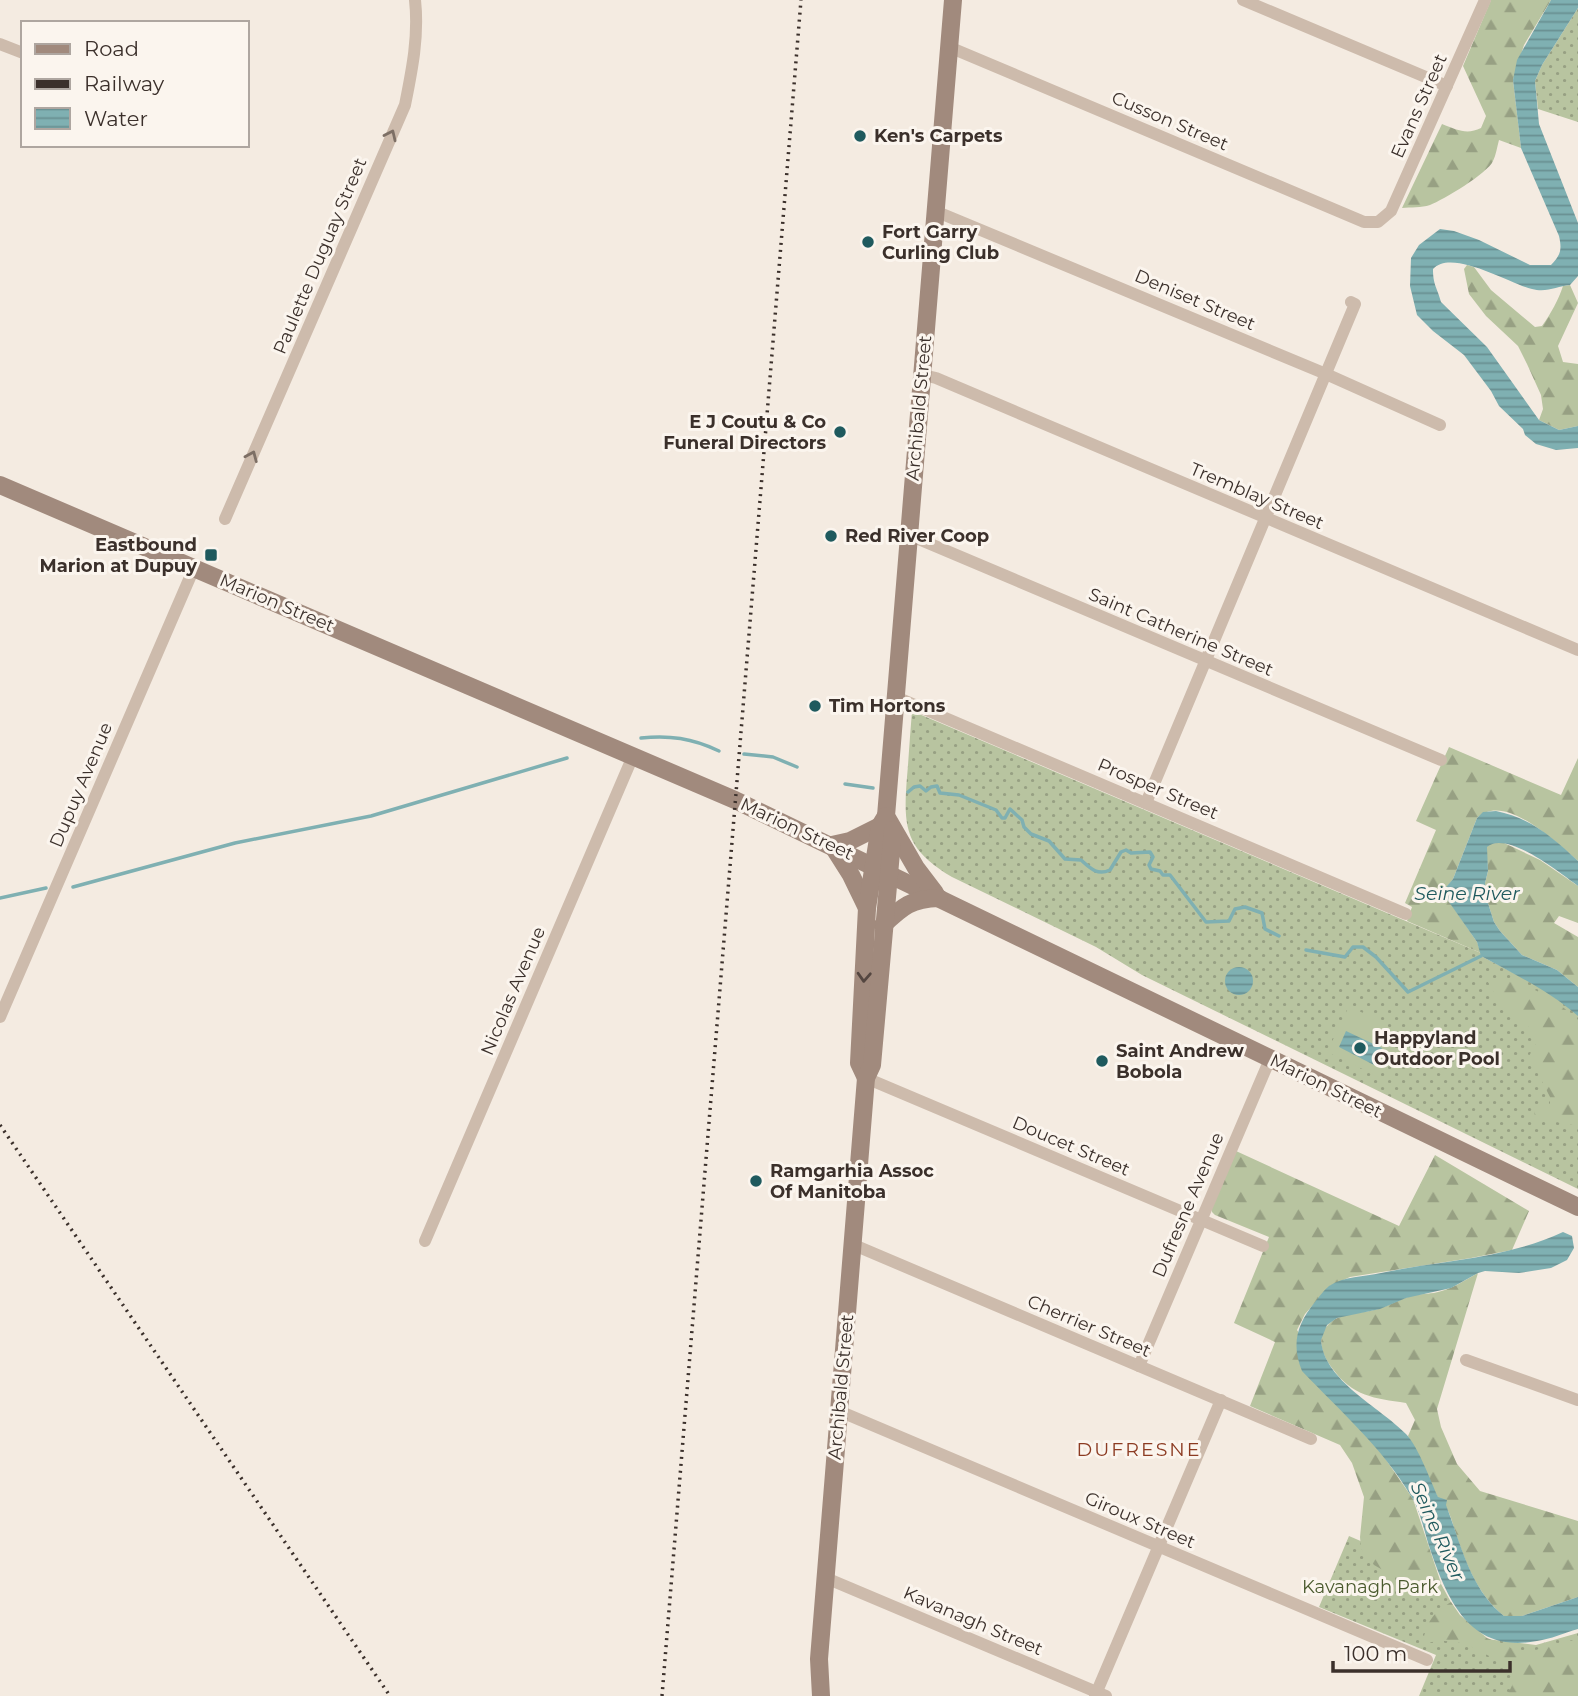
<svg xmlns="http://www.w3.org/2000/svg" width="1578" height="1696" font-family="Montserrat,sans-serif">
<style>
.grass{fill:url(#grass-dots)}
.forest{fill:url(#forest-firs)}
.garden{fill:#b8c4a0}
.water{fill:url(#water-rules)}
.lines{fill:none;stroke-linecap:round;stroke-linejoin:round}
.stream{stroke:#7fb0b2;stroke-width:3.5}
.minor{stroke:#cdbbac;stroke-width:12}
.secondary{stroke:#a18a7d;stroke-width:18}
.rail{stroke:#3b302b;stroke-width:3.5;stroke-dasharray:2 5;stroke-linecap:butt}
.oneway{stroke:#7d6f65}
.oneway2{stroke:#544640}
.poi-dot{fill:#1f5a5e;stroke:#fbf5ee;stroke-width:2.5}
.labels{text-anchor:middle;stroke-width:6;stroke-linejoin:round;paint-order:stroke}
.street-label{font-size:18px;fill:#3b302b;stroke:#fbf5ee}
.poi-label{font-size:18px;font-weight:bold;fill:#3b302b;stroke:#fbf5ee;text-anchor:start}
.park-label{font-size:18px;fill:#4a5a2e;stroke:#fbf5ee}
.water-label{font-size:19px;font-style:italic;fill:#1f5a5e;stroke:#fbf5ee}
.neighbourhood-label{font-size:19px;letter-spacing:2px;fill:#8c3b22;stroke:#fbf5ee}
</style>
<defs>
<pattern id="grass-dots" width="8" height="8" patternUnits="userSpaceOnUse" patternTransform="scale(1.75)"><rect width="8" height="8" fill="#b8c4a0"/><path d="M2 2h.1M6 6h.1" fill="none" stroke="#97a083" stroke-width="1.8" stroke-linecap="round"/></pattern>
<pattern id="forest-firs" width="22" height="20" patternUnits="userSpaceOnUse" patternTransform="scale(1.75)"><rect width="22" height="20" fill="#b8c4a0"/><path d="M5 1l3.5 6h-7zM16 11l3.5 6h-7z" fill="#97a083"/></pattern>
<pattern id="water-rules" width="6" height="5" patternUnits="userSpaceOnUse" patternTransform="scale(1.75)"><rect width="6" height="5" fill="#7fb0b2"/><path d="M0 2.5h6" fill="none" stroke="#699091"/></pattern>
</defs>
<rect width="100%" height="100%" fill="#f4ebe1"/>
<!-- grass -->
<g class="grass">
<polygon points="1578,8 1578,122 1538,109 1535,81 1542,65"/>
<path d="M912,711L1481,953V956L1567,1001L1578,1011V1189L1142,975L1096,947L952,877C905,849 903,828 907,777C909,755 910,733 912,711Z"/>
<polygon points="1349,1536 1435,1573 1458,1615 1486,1639 1536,1645 1578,1633 1578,1696 1419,1696 1436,1655 1319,1607"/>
</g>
<!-- forest -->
<g class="forest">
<path d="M1491,0H1551L1524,45L1513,80L1521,148L1499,140C1497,147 1496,155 1493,161C1488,173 1443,200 1430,205C1421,208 1411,207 1402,208L1442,124C1457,130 1467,135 1481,128L1486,116L1463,66Z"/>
<path d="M1467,265L1474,267L1491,290L1535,327L1542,326C1551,313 1558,301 1563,286L1570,285L1578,303L1558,346L1563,362L1578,364V426L1559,430L1539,420L1543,409L1541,395L1527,364L1518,346L1486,316L1469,294L1464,269Z"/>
<path d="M1449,747L1561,795L1578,758V861C1557,844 1505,791 1477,818L1453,879L1443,892L1477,942L1481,953L1407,921L1412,907L1405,903L1436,830L1416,821Z"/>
<polygon points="1502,842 1540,860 1578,886 1578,923 1559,916 1554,923 1578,937 1578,987 1557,970 1522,955 1500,931 1494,922 1487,900 1485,883 1488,871 1486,847 1490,844"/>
<path d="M1501,976C1529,985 1556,999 1578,1020V1126L1535,1118L1534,1108L1550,1107V1097L1529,1056L1538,1040L1527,1025L1513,1018L1501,1006L1488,982Z"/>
<polygon points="1236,1151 1399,1226 1435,1155 1529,1211 1512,1250 1471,1258 1350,1277 1330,1286 1305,1314 1297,1330 1413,1499 1441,1583 1411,1586 1374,1565 1361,1549 1360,1537 1364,1497 1352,1463 1340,1445 1250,1406 1275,1342 1234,1323 1269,1237 1215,1215 1212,1212 1212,1206"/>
<path d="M1478,1273L1437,1409L1441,1427L1457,1464L1480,1491L1578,1521V1597L1522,1616H1504C1479,1596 1467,1566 1457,1537C1452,1523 1450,1507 1438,1498L1408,1436L1415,1420L1406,1403C1374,1398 1353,1397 1332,1368C1323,1356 1315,1338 1328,1325C1339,1312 1362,1314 1378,1309C1388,1306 1398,1300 1408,1297C1417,1294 1425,1294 1434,1293C1450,1290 1464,1281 1478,1273Z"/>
<path d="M1451,1602L1460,1615L1487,1638L1524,1653L1578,1639V1696H1507L1517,1675C1485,1653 1463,1633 1422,1644C1428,1621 1431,1614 1451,1602Z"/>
</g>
<!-- garden -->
<polygon class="garden" points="1349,1006 1379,1021 1395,1046 1379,1077 1327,1052"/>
<!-- water -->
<g class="water">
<path d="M1551,0H1578V8L1542,65L1535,81L1539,124L1578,223V276L1570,285C1557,286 1547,293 1532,289C1510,284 1452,248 1433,269C1433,285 1437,287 1441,302L1487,347L1539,420L1559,430L1578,426V448L1556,450L1536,444L1525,435L1523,429L1499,406L1491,391L1464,355L1433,331L1417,315L1410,286L1411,258L1419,245L1440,229L1454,231L1479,240L1530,265H1551C1561,255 1562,249 1559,236L1521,148L1513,80L1517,60Z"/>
<path d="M1496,811C1531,818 1553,838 1578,861V886C1560,873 1507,830 1487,847L1488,871L1485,883L1487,900L1494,922L1500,931L1522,955L1557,970L1578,987V1016C1549,991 1514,974 1481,956L1477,942L1442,892L1453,879L1477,818L1483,812Z"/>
<circle cx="1239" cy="981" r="14"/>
<polygon points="1346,1031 1382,1048 1374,1065 1339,1047"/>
<path d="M1563,1232L1572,1236L1574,1248L1567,1260L1551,1268L1519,1273L1485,1271L1478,1273L1451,1288L1406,1298L1380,1309L1337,1318L1327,1325L1321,1340C1324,1381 1380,1407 1406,1434C1419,1448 1430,1480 1438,1497L1447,1500L1446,1505C1461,1544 1470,1589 1504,1616H1522L1578,1597V1629C1564,1633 1551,1639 1537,1641C1469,1654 1447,1599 1429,1546C1424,1530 1420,1510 1411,1496C1382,1447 1340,1411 1302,1371C1291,1344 1297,1324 1315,1302C1319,1297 1324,1290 1329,1286C1344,1276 1364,1277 1381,1273C1442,1260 1506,1259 1563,1232Z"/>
</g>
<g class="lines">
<!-- stream -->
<g class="stream">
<path d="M641,738C669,735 692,738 719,751"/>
<polyline points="744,754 773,757 797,767"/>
<polyline points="845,784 873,788"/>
<path d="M908,792L914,787L920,786L926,791L931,787L937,786L940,793L959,795L996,810L1002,818H1005L1010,809L1022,820L1024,827L1031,834L1049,841L1065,859L1081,860C1090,868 1097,876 1110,870L1121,852L1126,850L1131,853L1150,852L1153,857L1149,865L1151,869L1160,871L1163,875H1170L1206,922L1229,921L1235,909L1245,907L1262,913L1265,929L1279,936"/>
<polyline points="73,887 235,843 371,816 567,758"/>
<polyline points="0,898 46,888"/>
<polyline points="1306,950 1345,957 1353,947 1363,947 1376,957 1408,992 1481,956"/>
</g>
<!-- minor -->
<g class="minor">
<polyline points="1243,0 1447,86"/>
<polyline points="0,44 23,53"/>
<polyline points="949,47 1364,222 1378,222 1391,211 1485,0"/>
<polyline points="935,211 1326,374 1440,425"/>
<polyline points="923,375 936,378 1578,650"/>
<path d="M225,519L405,105C412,70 419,36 415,0"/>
<polyline points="909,535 1441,760"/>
<polyline points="896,697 1406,914"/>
<polyline points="1146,803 1355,304 1351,302"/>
<polyline points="0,1017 194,568"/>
<polyline points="866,1078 1263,1246"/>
<polyline points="425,1241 633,756"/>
<polyline points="854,1245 1311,1439"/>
<polyline points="1466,1360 1578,1400"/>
<polyline points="1139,1366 1270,1059"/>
<polyline points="839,1411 1427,1660"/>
<polyline points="826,1578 1106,1696"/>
<polyline points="1095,1696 1221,1400"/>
</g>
<!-- secondary -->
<g class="secondary">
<polyline points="0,485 735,800 1578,1207"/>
<polyline points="832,845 851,875 867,908"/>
<polyline points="832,845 850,841 880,826"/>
<polyline points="935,893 916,868 886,816 953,0"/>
<path d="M883,925C903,906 911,899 939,898"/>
<polyline points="866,1078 859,1063 867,908 880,826 886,816"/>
<polyline points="821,1696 819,1659 866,1078 872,1065 893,830"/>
</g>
<!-- rail -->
<g class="rail">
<polyline points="0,1125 390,1696"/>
<polyline points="662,1696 801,0"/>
</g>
</g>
<!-- one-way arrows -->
<defs><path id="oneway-chevron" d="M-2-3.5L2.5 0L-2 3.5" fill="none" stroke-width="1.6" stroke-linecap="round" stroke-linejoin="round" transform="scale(1.75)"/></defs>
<g class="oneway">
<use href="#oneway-chevron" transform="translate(391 135) rotate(-65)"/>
<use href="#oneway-chevron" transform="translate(252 456) rotate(-67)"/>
</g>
<use class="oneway2" href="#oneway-chevron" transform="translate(864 977) rotate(93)"/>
<!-- markers -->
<g class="poi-dot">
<circle cx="860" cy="136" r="7"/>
<circle cx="868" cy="242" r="7"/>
<circle cx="840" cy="432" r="7"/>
<circle cx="831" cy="536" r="7"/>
<rect x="204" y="548" width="14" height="14" rx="3.5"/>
<circle cx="815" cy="706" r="7"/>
<circle cx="1360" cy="1048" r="7"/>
<circle cx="1102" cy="1061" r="7"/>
<circle cx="756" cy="1181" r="7"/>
</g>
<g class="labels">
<!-- street labels -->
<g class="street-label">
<text transform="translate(1419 106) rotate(-66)" y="6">Evans Street</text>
<text transform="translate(1170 121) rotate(23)" y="6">Cusson Street</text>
<text transform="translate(320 256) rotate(-67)" y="6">Paulette Duguay Street</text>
<text transform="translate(1195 300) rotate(23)" y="6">Deniset Street</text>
<text transform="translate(919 408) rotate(-85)" y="6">Archibald Street</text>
<text transform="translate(1257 496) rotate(23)" y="6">Tremblay Street</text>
<text transform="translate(277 603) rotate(23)" y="6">Marion Street</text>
<text transform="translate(1181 632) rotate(23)" y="6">Saint Catherine Street</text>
<text transform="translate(81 785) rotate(-67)" y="6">Dupuy Avenue</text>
<text transform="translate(1158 789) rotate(23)" y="6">Prosper Street</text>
<text transform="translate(797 829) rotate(25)" y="6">Marion Street</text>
<text transform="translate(513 991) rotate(-67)" y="6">Nicolas Avenue</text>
<text transform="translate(1326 1086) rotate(26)" y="6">Marion Street</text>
<text transform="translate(1071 1146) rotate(23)" y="6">Doucet Street</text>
<text transform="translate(1188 1205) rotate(-67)" y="6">Dufresne Avenue</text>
<text transform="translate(1089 1326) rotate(23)" y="6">Cherrier Street</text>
<text transform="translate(841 1387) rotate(-85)" y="6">Archibald Street</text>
<text transform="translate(1140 1520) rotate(23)" y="6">Giroux Street</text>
<text transform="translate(973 1621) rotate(23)" y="6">Kavanagh Street</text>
</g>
<!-- poi labels -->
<g class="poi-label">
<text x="874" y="142">Ken's Carpets</text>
<text x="882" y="238">Fort Garry<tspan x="882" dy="21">Curling Club</tspan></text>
<text x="826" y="428" text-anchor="end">E J Coutu &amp; Co<tspan x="826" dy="21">Funeral Directors</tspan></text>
<text x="845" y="542">Red River Coop</text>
<text x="197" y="551" text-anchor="end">Eastbound<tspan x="197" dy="21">Marion at Dupuy</tspan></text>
<text x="829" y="712">Tim Hortons</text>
<text x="1374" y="1044">Happyland<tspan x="1374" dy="21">Outdoor Pool</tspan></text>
<text x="1116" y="1057">Saint Andrew<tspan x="1116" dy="21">Bobola</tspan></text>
<text x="770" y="1177">Ramgarhia Assoc<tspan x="770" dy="21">Of Manitoba</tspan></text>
</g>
<!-- park labels -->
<g class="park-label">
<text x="1370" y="1593">Kavanagh Park</text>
</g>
<!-- water labels -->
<g class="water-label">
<text x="1467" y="900">Seine River</text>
<text transform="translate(1438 1531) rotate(66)" y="7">Seine River</text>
</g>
<!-- neighbourhood labels -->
<g class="neighbourhood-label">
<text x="1139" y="1456">DUFRESNE</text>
</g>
</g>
<!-- legend -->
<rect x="21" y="21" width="228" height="126" fill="#fbf5ee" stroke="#aea6a0" stroke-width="2"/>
<rect x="35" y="44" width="35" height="10" fill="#a18a7d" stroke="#aea6a0" stroke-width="2"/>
<text x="84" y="56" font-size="21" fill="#3b302b">Road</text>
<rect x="35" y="79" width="35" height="10" fill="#3b302b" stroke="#aea6a0" stroke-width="2"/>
<text x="84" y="91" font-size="21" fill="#3b302b">Railway</text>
<rect x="35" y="108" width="35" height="21" fill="url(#water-rules)" stroke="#aea6a0" stroke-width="2"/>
<text x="84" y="126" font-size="21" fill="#3b302b">Water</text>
<!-- scale -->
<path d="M1333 1661v10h177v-10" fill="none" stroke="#3b302b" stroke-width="3.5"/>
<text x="1344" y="1661" font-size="21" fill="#3b302b" stroke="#fbf5ee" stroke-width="5" paint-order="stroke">100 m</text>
</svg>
